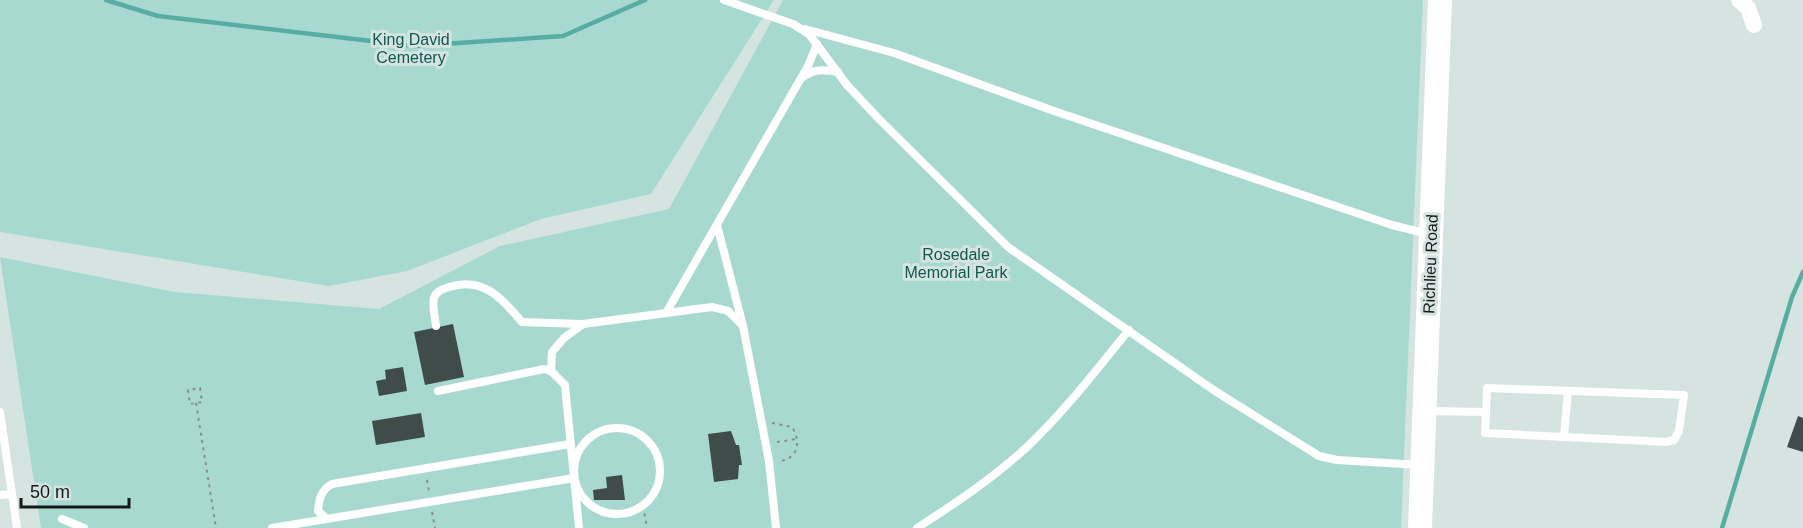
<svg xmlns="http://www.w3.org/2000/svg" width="1803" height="528" font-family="Helvetica,sans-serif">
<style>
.green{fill:#a8d9d1}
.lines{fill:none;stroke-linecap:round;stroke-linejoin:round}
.stream{stroke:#57ada1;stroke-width:4.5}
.building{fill:#404c4a}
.path{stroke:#858f8d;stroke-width:2;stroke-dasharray:3 4.5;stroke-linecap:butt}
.lane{stroke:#fff;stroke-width:8}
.street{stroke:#fff;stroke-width:16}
.secondary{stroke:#fff;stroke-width:24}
.labels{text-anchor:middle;stroke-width:6;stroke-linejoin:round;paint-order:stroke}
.park-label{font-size:16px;fill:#0f5951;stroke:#d5e4e1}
.street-label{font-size:16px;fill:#151a19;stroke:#d5e4e1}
</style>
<rect width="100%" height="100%" fill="#d5e4e1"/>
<!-- green -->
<g class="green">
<polygon points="0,0 774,0 651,194 541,219 407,271 329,286 0,232"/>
<polygon points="783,0 1423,0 1401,528 41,528 0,257 175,292 379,309 500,246 669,209"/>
</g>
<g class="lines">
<!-- stream -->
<g class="stream">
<polyline points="106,0 158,16 414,46 563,36 645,0"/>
<polyline points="1722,528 1792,297 1803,272"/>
</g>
</g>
<!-- building -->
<g class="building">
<polygon points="453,324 464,377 425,385 414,332"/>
<polygon points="403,367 407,391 379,396 376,381 386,379 385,370"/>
<polygon points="421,413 425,437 376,445 372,421"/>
<polygon points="1798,416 1803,418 1803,452 1787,447"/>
<polygon points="731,431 736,445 739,445 742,465 739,465 738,479 714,482 708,434"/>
<polygon points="622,475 625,500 594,500 593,490 607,488 606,477"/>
</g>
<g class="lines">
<!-- path -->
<g class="path">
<polygon points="200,388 202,402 190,404 188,390"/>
<polyline points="196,403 216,528"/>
<path d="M772,423L792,427C801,441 799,458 780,461"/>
<polyline points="777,442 797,439"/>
<polyline points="427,480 429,492"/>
<polyline points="643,506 647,528"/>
<polyline points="432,512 435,528"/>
</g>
<!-- lane -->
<g class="lane">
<polyline points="724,0 793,24 809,34 847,85 879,119 1008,247 1215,391 1319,456 1337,460 1420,465"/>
<polyline points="805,29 894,53 1054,111 1392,225 1428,234"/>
<path d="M803,77C815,68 824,70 838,72"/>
<polyline points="717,225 743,326"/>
<polyline points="666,313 808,66 817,44"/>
<path d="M436,326C435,318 432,305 434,298C436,291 443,289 449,287C483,276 501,298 522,322L583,324"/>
<polyline points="551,371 552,352 564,338 583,324 712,307 728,311 743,326 769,461 776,528"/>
<polyline points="438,391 544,369 551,371 565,385 579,528"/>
<polyline points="1425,411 1486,412 1485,433 1666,442 1674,440 1679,431 1684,395 1487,388 1486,412"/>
<polyline points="0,412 17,528"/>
<circle cx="617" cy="471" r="43"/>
<polyline points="1564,437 1568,391"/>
<polyline points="0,495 12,494"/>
<polyline points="62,519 84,528"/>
<path d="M327,519L318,511C319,499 321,490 332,484L570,444"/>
<polyline points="272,528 574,478"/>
<path d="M917,528C956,503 993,478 1027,447C1065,411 1096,370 1129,330"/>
</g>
<!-- street -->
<polyline class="street" points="1739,0 1748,8 1754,25"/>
<!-- secondary -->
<polyline class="secondary" points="1420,528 1440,0"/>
</g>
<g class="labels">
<!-- park labels -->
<g class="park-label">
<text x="411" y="45">King David<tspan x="411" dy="18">Cemetery</tspan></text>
<text x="956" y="260">Rosedale<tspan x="956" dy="18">Memorial Park</tspan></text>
</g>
<!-- street labels -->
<g class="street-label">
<text transform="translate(1430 264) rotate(-88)" y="6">Richlieu Road</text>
</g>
</g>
<!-- scale -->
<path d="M21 498v9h108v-9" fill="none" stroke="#151a19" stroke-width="3"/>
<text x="30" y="498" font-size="18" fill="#151a19" stroke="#d5e4e1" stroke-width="4.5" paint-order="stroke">50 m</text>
</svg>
